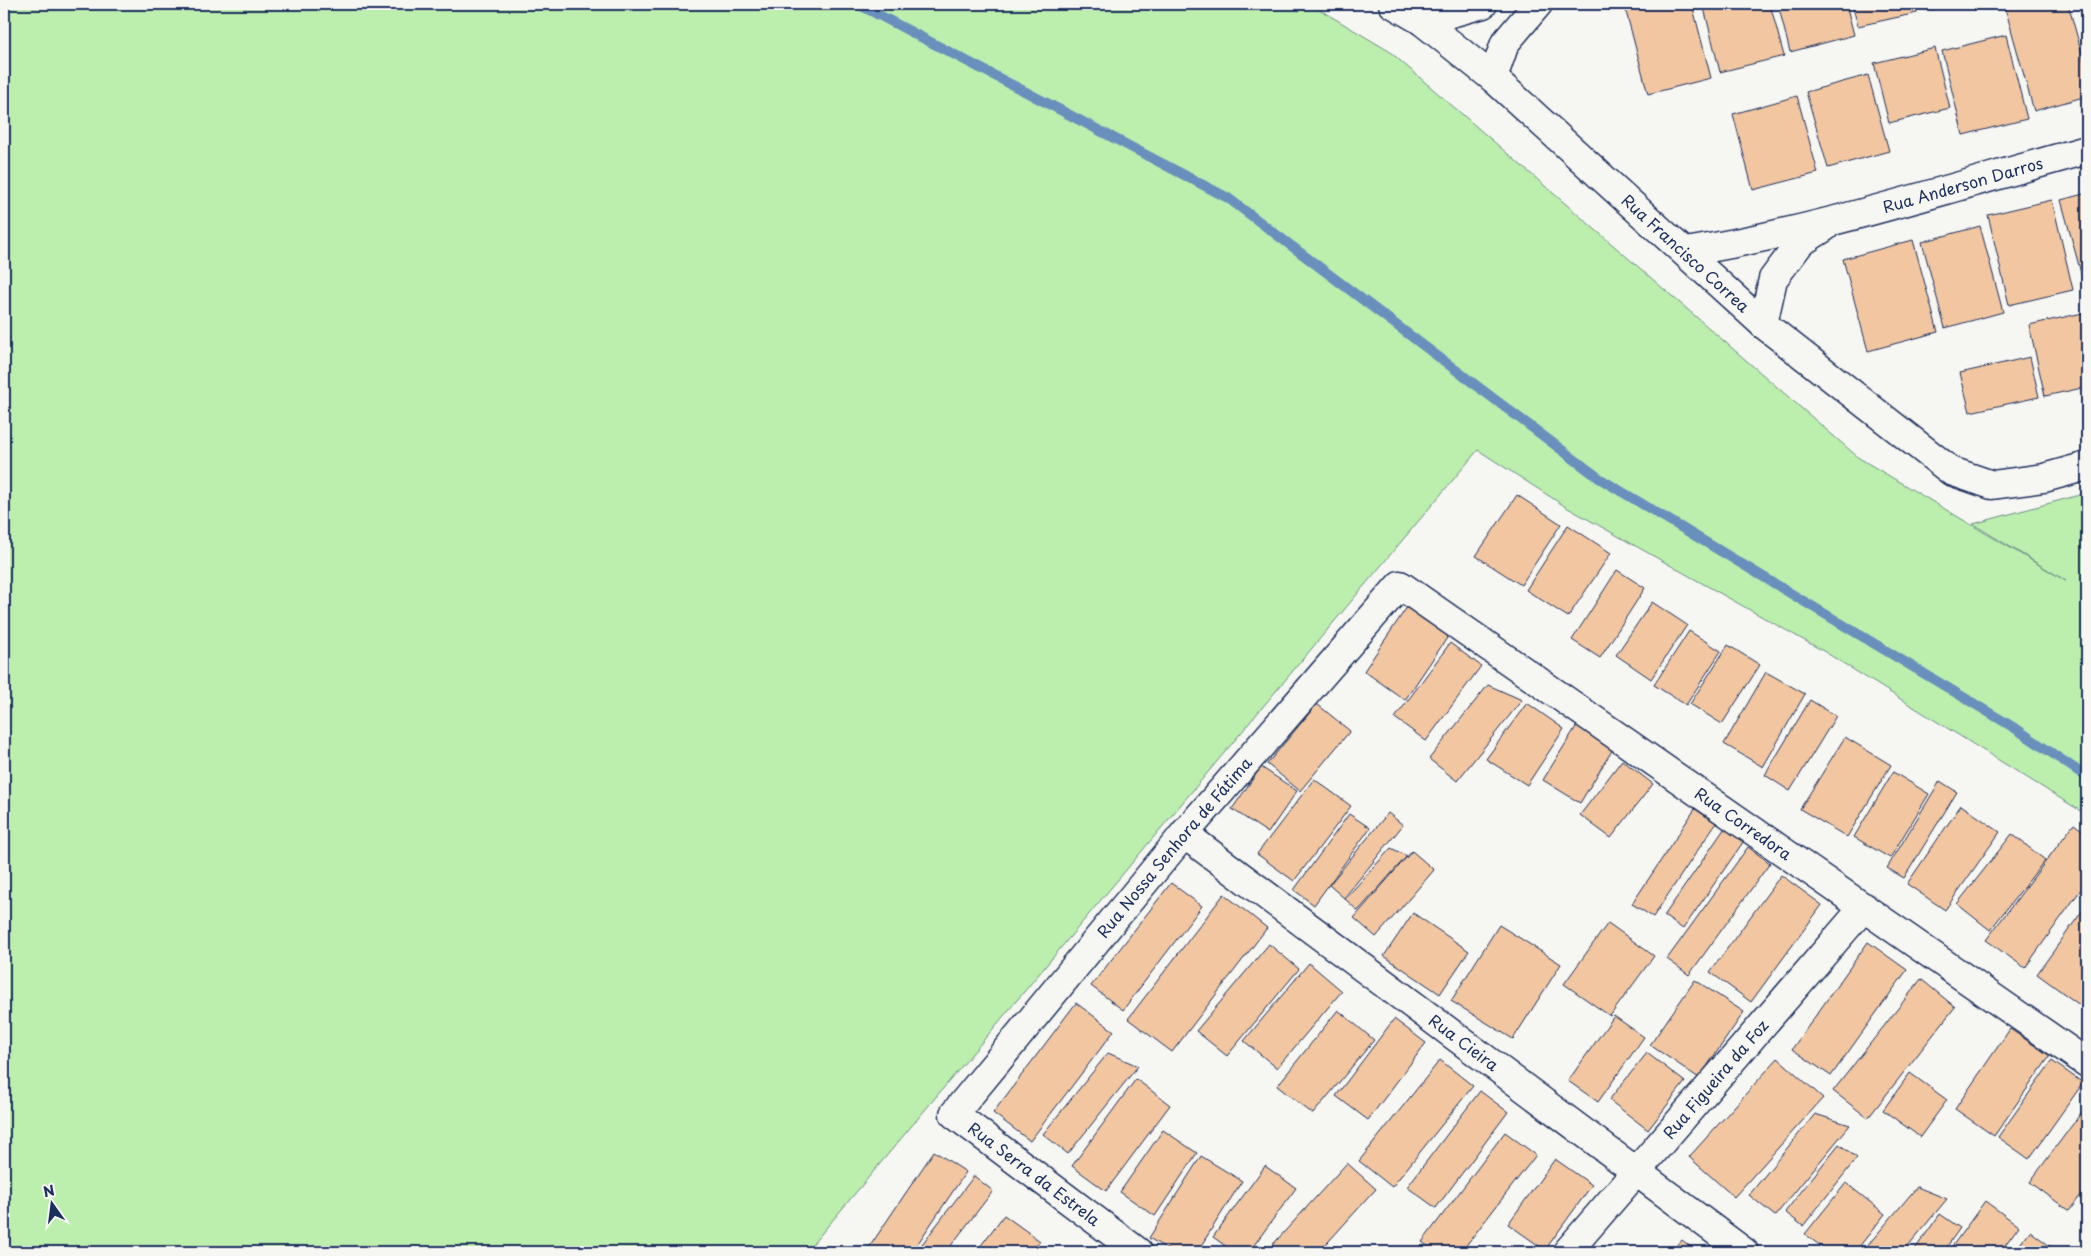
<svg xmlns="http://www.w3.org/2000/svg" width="2091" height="1256" font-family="'Playpen Sans',sans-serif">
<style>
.green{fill:#bceeae;stroke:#6c8e86}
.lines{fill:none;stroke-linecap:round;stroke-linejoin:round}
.stream{stroke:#6990bc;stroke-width:10}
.building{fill:#f1c6a0;stroke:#1b2f5e}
.minor-casing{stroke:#1b2f5e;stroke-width:31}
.minor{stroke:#f6f6f2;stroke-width:28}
.labels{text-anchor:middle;stroke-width:5;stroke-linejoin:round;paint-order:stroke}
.street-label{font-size:16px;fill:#1b2f5e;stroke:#f6f6f2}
</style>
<rect width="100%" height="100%" fill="#f6f6f2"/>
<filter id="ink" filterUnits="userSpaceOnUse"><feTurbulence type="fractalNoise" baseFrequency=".02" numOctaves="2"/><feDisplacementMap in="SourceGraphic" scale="10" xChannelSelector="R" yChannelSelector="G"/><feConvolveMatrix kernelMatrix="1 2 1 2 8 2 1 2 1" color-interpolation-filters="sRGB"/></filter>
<g filter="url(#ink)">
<!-- green -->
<polygon class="green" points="4,4 1310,4 1389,51 1859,458 2066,581 1973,524 2087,493 2087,815 1825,652 1566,507 1478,450 806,1252 4,1252"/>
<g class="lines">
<!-- stream -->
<polyline class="stream" points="858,4 1228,198 1599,478 2018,730 2087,777"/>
</g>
<!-- building -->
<g class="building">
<polygon points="1624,4 1692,4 1711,78 1648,94"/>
<polygon points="1703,4 1770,4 1784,56 1720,72"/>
<polygon points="1778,4 1846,4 1854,35 1790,52"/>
<polygon points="1852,4 1915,4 1917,13 1858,26"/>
<polygon points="1930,4 1952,4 1931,10"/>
<polygon points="2004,4 2068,4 2087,71 2087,96 2034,111"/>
<polygon points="2006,35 2027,119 1963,135 1942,51"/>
<polygon points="1935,48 1950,108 1889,123 1874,63"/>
<polygon points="1868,75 1889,151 1828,168 1806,92"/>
<polygon points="1797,96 1818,173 1753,190 1733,114"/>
<polygon points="2087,193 2087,295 2061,200"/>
<polygon points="2052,200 2073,290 2009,305 1988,215"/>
<polygon points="1980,226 2003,312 1945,328 1922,242"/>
<polygon points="1913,240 1938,332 1868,351 1843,259"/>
<polygon points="2087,312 2087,387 2045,396 2029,325"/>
<polygon points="2030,357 2039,397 1970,412 1960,373"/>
<polygon points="1517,495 1561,524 1521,585 1476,556"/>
<polygon points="1568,525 1611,553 1568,617 1526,590"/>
<polygon points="1617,570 1645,588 1600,658 1572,640"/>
<polygon points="1652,602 1687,625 1651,679 1616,655"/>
<polygon points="1407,607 1449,635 1405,700 1364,671"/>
<polygon points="1689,631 1721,651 1686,705 1654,685"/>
<polygon points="1450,643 1481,666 1426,741 1395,718"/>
<polygon points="1728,645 1760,665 1722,724 1690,704"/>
<polygon points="1766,672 1805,694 1763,767 1724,744"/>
<polygon points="1488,685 1522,700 1457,781 1429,759"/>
<polygon points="1810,700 1836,716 1790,791 1765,775"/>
<polygon points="1527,703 1564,729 1527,785 1486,759"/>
<polygon points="1317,704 1350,731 1300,791 1267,764"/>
<polygon points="1579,722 1616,744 1580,803 1543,780"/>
<polygon points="1845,737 1891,765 1847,837 1800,809"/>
<polygon points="1622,760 1653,784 1611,838 1580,815"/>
<polygon points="1261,767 1297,791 1268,833 1232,809"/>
<polygon points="1893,772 1929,794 1890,858 1854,837"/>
<polygon points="1314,779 1351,806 1294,881 1257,854"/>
<polygon points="1940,781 1957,792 1904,878 1887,868"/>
<polygon points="1961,805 2000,832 1945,910 1907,884"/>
<polygon points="1695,809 1716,823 1653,917 1632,904"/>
<polygon points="1388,813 1403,825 1344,898 1329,885"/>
<polygon points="1349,814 1370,828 1314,905 1294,890"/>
<polygon points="1729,822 1748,835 1683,929 1664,916"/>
<polygon points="2074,824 2087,834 2087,881 2025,968 1986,940"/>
<polygon points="2012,834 2045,860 1990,930 1957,904"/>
<polygon points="1748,847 1770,863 1689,975 1667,959"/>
<polygon points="1391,848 1407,856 1358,911 1345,899"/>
<polygon points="1412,851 1434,870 1376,937 1354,918"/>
<polygon points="1781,875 1822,905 1751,1002 1710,972"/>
<polygon points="1171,883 1202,906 1123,1010 1091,986"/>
<polygon points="1224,894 1267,928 1172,1052 1128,1019"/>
<polygon points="2083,910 2087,913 2087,997 2081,1006 2037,974"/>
<polygon points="1413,913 1469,951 1440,994 1384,956"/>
<polygon points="1608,923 1654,956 1610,1016 1564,984"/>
<polygon points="1499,925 1561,964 1513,1039 1451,1001"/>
<polygon points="1868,942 1907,970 1831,1076 1792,1049"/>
<polygon points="1269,944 1299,969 1227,1056 1196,1031"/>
<polygon points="1309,963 1342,991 1277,1068 1244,1041"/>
<polygon points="1921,979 1955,1007 1868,1118 1833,1091"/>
<polygon points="1695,980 1744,1012 1699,1078 1650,1045"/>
<polygon points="1076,1003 1114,1031 1030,1141 993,1113"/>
<polygon points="1338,1010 1374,1040 1313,1114 1277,1086"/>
<polygon points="1614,1016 1644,1037 1598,1102 1568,1081"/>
<polygon points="1394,1019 1426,1043 1368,1120 1336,1096"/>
<polygon points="2010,1029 2050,1056 1994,1136 1955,1109"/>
<polygon points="1108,1053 1138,1066 1068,1154 1043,1134"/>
<polygon points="1647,1053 1685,1082 1648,1130 1609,1100"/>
<polygon points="1778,1058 1823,1098 1734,1197 1689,1157"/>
<polygon points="1440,1060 1473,1086 1392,1187 1359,1161"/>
<polygon points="2052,1061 2083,1083 2029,1159 1998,1137"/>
<polygon points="1910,1073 1947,1100 1920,1137 1883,1110"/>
<polygon points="1136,1079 1170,1105 1106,1191 1072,1166"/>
<polygon points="1480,1091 1508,1112 1436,1208 1407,1187"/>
<polygon points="2087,1105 2087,1187 2069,1211 2030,1182"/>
<polygon points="1815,1114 1850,1125 1775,1216 1749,1195"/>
<polygon points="1163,1130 1197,1153 1155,1216 1120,1192"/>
<polygon points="1505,1132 1536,1155 1461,1252 1436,1252 1422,1242"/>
<polygon points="1839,1144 1857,1158 1803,1226 1785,1212"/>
<polygon points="934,1151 966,1172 912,1252 866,1252"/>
<polygon points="1201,1156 1242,1181 1197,1252 1172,1252 1149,1238"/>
<polygon points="1555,1159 1592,1185 1545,1250 1508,1224"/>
<polygon points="1347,1163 1376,1189 1319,1252 1266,1252"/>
<polygon points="1265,1166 1296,1188 1249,1252 1234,1252 1213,1237"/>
<polygon points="974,1176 993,1191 946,1252 916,1252"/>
<polygon points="1846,1183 1885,1214 1855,1252 1828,1252 1805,1234"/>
<polygon points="1917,1187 1947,1199 1903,1252 1862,1252"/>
<polygon points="1985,1201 2019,1226 2000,1252 1948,1252"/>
<polygon points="1940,1214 1960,1228 1943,1252 1913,1252"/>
<polygon points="1004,1215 1040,1241 1032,1252 976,1252"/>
<polygon points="2030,1231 2058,1252 2014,1252"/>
<polygon points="1682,1240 1697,1252 1672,1252"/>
</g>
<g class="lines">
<defs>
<g id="minor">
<path id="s1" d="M1393,4L1422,21L1493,78L1763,324L1951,471L1992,485L2044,478L2087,466"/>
<polyline points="1422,21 1483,4"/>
<polyline points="1493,78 1505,43 1538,4"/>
<path id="s2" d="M1686,252C1822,230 1955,186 2087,150"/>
<polyline points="1763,324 1773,279 1800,243 1825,227"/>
<path id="s3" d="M1184,834L1744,1252"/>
<path id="s4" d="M1138,1252L954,1114L1184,834L1400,585L2087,1063"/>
<path id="s5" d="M1567,1252L1864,907"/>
</g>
</defs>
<!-- minor casing -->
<use href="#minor" class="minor-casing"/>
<!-- minor -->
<use href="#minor" class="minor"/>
</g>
</g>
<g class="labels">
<!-- street labels -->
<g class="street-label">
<text dy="6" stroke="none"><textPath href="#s2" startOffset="285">Rua Anderson Darros</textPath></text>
<text dy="6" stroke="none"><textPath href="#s1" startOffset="385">Rua Francisco Correa</textPath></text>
<text dy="6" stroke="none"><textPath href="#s4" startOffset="1340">Rua Corredora</textPath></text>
<text dy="6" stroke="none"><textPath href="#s4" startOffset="576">Rua Nossa Senhora de Fátima</textPath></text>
<text dy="6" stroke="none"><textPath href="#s3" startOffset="349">Rua Cieira</textPath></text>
<text dy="6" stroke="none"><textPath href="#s5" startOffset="228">Rua Figueira da Foz</textPath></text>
<text transform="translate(1034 1174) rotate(37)" y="6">Rua Serra da Estrela</text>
</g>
</g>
<!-- margin -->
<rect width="2091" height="1256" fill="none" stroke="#f6f6f2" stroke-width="20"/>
<rect x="10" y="10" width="2071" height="1236" fill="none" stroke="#1b2f5e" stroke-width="2" filter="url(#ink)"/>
<!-- north arrow -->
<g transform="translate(52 1204) rotate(346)" stroke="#f6f6f2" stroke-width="4" paint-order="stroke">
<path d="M0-4L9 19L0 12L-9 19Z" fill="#1b2f5e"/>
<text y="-8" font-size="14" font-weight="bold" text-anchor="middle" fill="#1b2f5e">N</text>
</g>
</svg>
